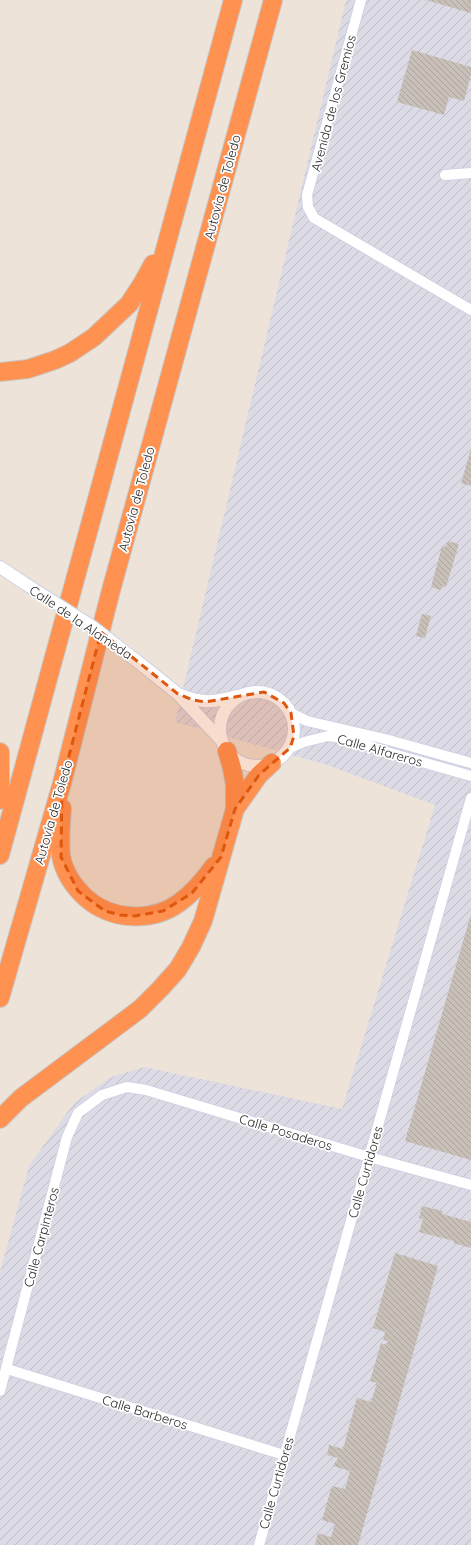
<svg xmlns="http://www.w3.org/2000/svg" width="471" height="1545" font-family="Quicksand,sans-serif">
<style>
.industrial{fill:url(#industrial-furrows)}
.building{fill:url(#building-back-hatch)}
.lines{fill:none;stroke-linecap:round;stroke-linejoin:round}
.minor-casing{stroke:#ced3e4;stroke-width:12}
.tertiary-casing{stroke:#ced3e4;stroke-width:14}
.motorway-casing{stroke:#c7c7c7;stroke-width:20}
.minor{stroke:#fff;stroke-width:10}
.tertiary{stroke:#fff;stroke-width:12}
.motorway{stroke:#ff9251;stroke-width:18}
.tertiary-bridge-casing{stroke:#ced3e4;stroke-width:14;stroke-linecap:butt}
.tertiary-bridge{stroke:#fff;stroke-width:12}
.marked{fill:#de570d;fill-opacity:0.2;stroke:#de570d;stroke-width:3;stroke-dasharray:8 5;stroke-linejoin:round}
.labels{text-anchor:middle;stroke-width:3.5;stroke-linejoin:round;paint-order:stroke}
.street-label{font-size:13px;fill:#292929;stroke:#fff}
</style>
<defs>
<pattern id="industrial-furrows" width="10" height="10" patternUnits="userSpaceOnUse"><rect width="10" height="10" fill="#dcdae4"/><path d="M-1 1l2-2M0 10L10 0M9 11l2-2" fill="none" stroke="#bdbbc4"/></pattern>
<pattern id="building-back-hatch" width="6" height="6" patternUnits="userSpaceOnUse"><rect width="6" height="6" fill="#c8c0b8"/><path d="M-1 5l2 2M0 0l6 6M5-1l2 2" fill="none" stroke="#aca59e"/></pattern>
</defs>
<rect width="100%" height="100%" fill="#ede3d8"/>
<!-- industrial -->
<polygon class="industrial" points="346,0 471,0 471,1545 0,1545 0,1272 29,1166 74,1103 111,1077 144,1067 342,1109 435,805 327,765 175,722"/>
<!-- building -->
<g class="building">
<polygon points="426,0 471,0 471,13"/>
<polygon points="412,50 471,67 471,75 464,101 449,97 444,115 397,102"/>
<polygon points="471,449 471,486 461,483"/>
<polygon points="448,541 459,544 446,587 442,586 441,590 431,587 442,546 446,547"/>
<polygon points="422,614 431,616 425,638 416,636"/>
<polygon points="471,914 471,1160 405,1141"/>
<polygon points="422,1206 443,1211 442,1214 471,1222 471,1248 453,1243 454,1241 419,1232 423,1219 419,1218"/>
<polygon points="395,1253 438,1266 358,1545 315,1545 318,1533 331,1537 335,1524 322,1520 332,1486 345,1489 350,1471 333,1466 338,1458 327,1455 329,1445 343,1449 357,1398 371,1402 377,1383 370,1381 381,1343 386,1345 388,1341 383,1340 385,1332 373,1328"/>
</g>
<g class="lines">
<defs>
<g id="minor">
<polyline points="361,0 307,195 308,207 314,218 471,310"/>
<polyline points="445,175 471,173"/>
<polyline points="291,713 307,721 385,739 471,763"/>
<polyline points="290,748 304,742 328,736 351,739 383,751 471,776"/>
<polyline points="7,1369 284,1455"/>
<polyline points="0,1391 67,1137 78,1113 102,1095 127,1087 146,1090 369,1157 471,1185"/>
<polyline points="259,1545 471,798"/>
</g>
<g id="tertiary">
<polyline points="0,567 24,583"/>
<polyline points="142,665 178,694 221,740"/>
<circle cx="257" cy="729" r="37"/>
<path d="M181,695C202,704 216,702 237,696"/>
</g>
<g id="motorway">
<polyline points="0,372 28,369 55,360 70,353 94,337 129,304 142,284 153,264"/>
<polyline points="0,752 0,800"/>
<path d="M62,808C61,823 59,840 61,856C64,872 74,887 86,898C111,920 151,923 179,903C193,893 204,880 214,866"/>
<polyline points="235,809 259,775 272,763"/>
<polyline points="0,855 233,0"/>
<polyline points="0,998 62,783 110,594 273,0"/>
<polyline points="0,1119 21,1098 140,1009 161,988 178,969 191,947 203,921 235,809 235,785 232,768 227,751"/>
</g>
</defs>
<!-- minor casing -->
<use href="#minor" class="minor-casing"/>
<!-- tertiary casing -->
<use href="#tertiary" class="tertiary-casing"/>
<!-- motorway casing -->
<use href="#motorway" class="motorway-casing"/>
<!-- minor -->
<use href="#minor" class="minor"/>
<!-- tertiary -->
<use href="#tertiary" class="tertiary"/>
<!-- motorway -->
<use href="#motorway" class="motorway"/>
<defs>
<polyline id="tertiary-bridge" points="24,583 93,627 142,665"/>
</defs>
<!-- tertiary-bridge casing -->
<use href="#tertiary-bridge" class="tertiary-bridge-casing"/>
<!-- tertiary-bridge -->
<use href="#tertiary-bridge" class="tertiary-bridge"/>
</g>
<!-- marked area -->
<path class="marked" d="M101,632L178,694L193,700L205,702L264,692L284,703L291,713L294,736L290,748L259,775L235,809L221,857L192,893L163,911L135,916L120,915L105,911L78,891L61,857L62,783Z"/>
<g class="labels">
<!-- street labels -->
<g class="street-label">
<text transform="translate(333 103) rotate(-75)" y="5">Avenida de los Gremios</text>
<text transform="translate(222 187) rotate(-75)" y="5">Autovía de Toledo</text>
<text transform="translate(136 499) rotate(-75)" y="5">Autovía de Toledo</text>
<text transform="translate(81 622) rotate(34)" y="5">Calle de la Alameda</text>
<text transform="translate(380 750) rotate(16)" y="5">Calle Alfareros</text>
<text transform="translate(53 812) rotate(-74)" y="5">Autovía de Toledo</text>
<text transform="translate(286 1132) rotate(17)" y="5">Calle Posaderos</text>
<text transform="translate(365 1172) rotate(-74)" y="5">Calle Curtidores</text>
<text transform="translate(41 1237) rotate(-75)" y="5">Calle Carpinteros</text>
<text transform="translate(145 1412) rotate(17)" y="5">Calle Barberos</text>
<text transform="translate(276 1483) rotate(-74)" y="5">Calle Curtidores</text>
</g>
</g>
</svg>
